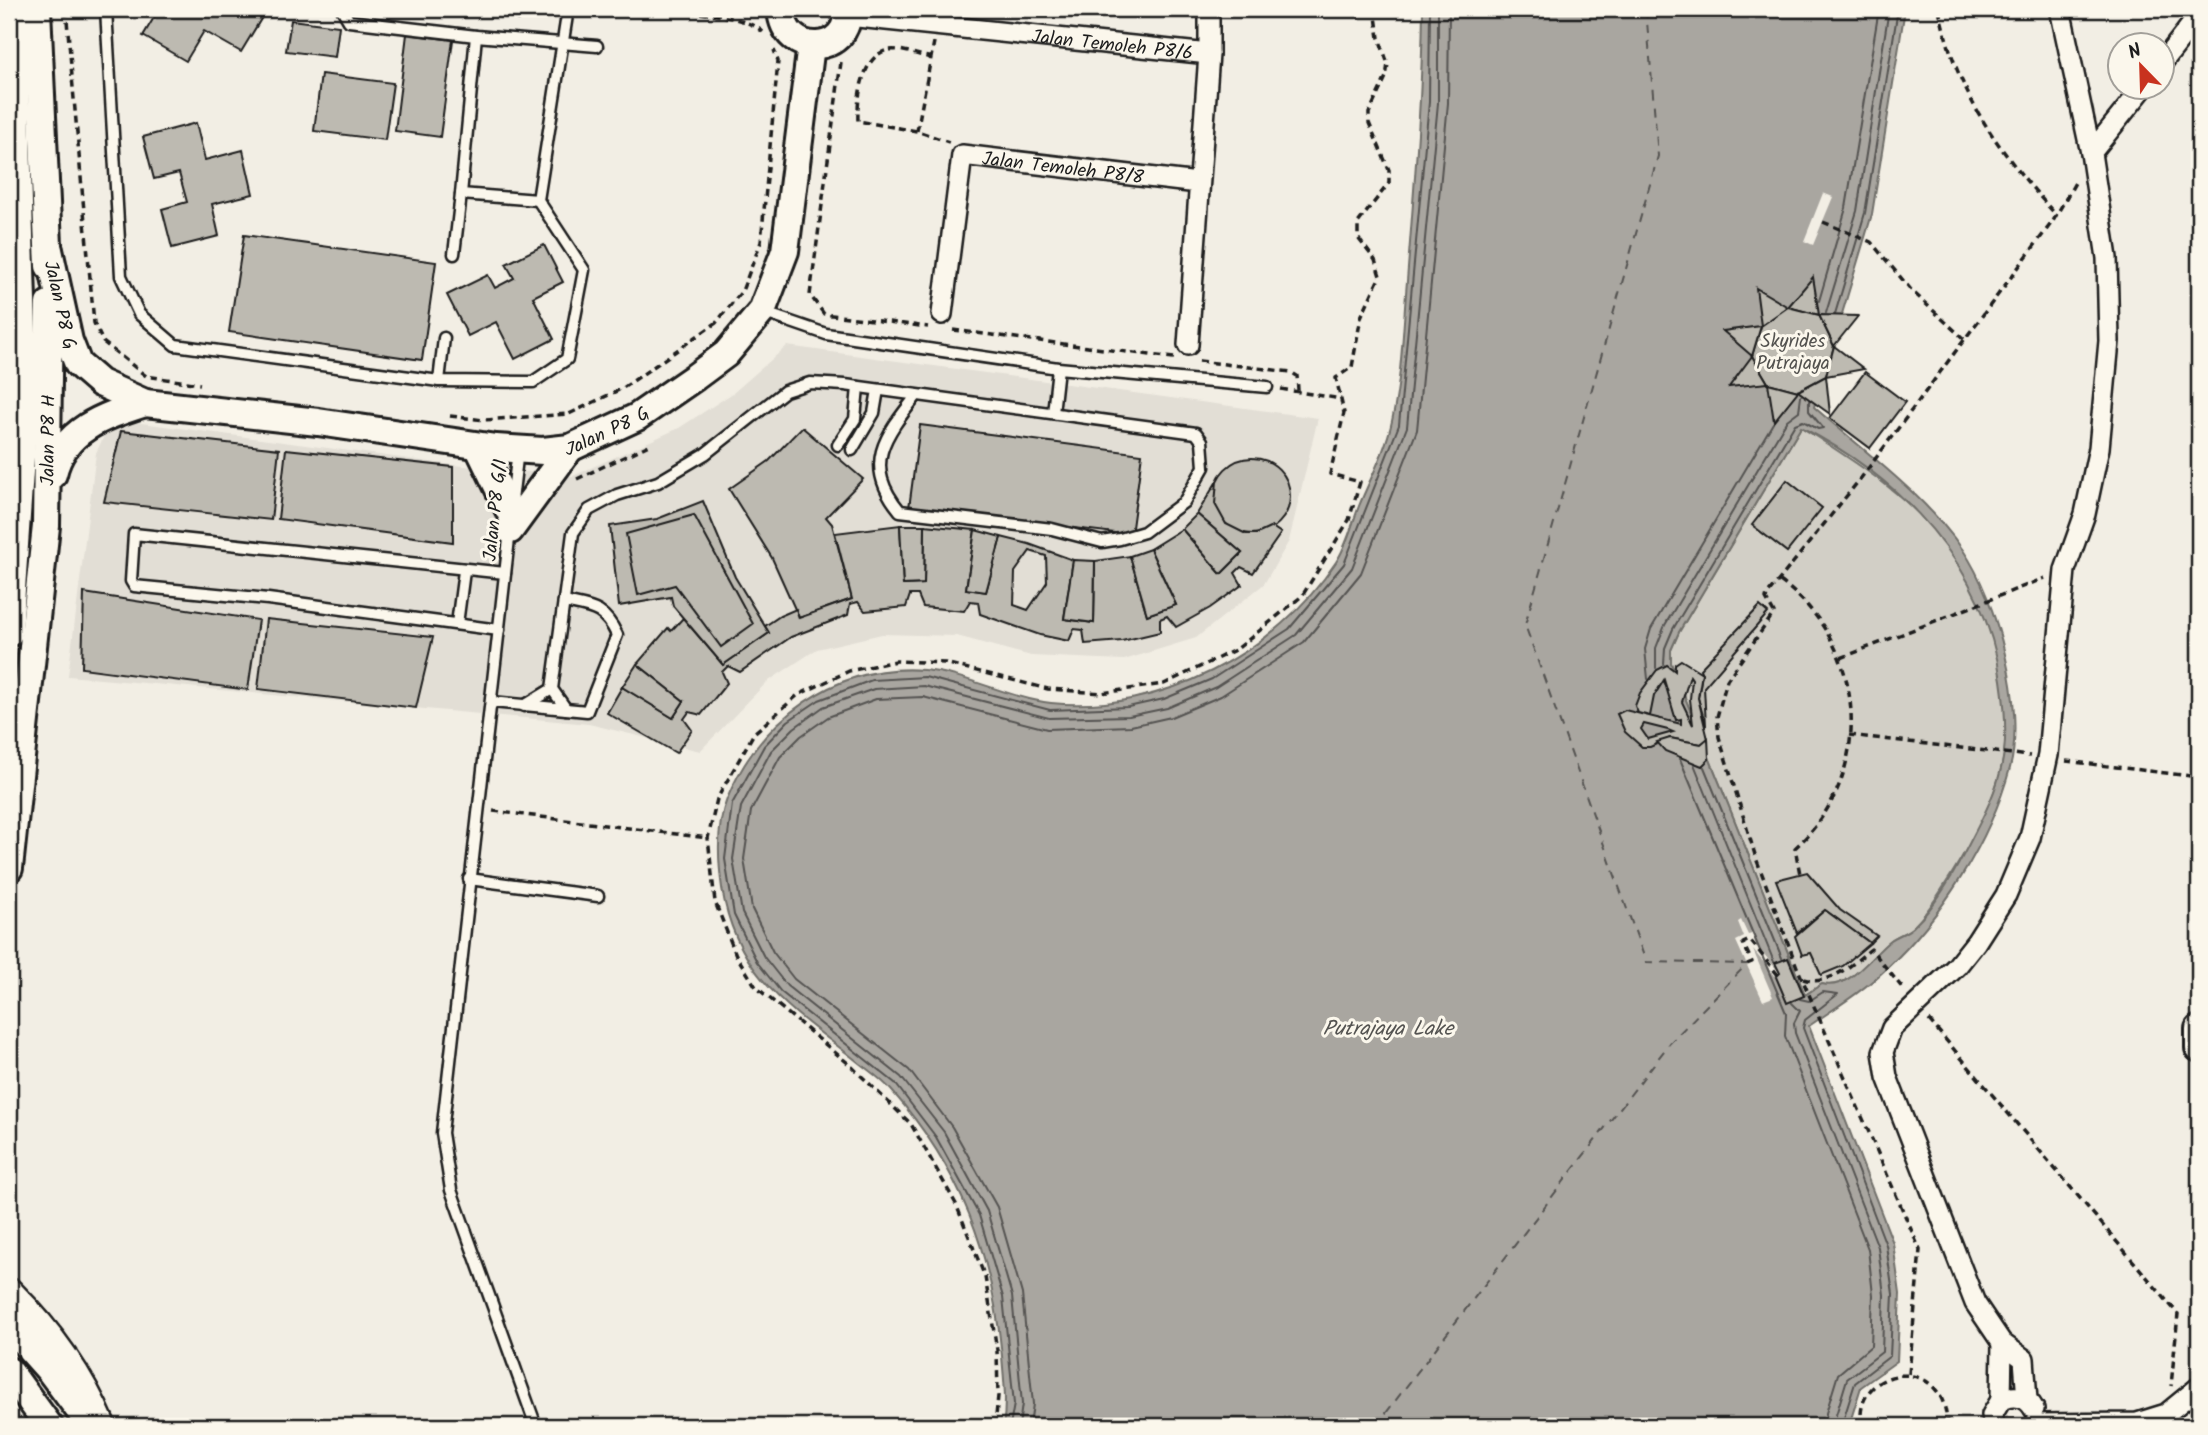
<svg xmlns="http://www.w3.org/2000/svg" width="2208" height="1435" font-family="Kalam,sans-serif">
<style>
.built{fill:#e2ded5}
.green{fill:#d2cfc6;stroke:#777671;stroke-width:2}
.water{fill:#a9a6a0;stroke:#716f6b;stroke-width:2;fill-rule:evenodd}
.pier{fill:#f2eee4}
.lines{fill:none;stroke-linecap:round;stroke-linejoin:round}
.shore{stroke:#545351;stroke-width:2}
.ferry{stroke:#545351;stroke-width:2;stroke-dasharray:9 7;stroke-linecap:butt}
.building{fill:#bdbab1;stroke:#1c1c1c;stroke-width:2;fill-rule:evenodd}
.lane-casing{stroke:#1c1c1c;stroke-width:15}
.street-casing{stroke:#1c1c1c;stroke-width:24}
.secondary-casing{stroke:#1c1c1c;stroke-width:32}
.primary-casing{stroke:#1c1c1c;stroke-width:35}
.path{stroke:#1c1c1c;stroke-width:3.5;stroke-dasharray:7 5;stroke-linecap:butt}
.lane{stroke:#fbf7ec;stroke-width:10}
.street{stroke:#fbf7ec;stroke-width:19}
.secondary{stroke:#fbf7ec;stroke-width:26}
.primary{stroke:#fbf7ec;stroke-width:30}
.labels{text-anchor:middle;stroke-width:6;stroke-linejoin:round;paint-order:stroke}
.street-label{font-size:19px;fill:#1c1c1c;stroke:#fbf7ec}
.park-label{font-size:19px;fill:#53524f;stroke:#fbf7ec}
.water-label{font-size:21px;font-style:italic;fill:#545351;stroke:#fbf7ec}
</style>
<rect width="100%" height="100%" fill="#f2eee4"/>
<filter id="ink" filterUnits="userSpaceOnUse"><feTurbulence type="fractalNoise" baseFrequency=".0143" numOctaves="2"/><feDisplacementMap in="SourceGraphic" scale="14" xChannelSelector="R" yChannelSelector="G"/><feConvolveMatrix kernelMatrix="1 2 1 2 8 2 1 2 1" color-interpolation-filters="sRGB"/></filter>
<g filter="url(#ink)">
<!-- built -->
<polygon class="built" points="787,346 1318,418 1289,541 1264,584 1196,638 1124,660 1031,656 957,636 882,634 817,649 767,682 700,751 589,724 68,676 96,453 112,419 453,465 573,476 679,428 733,393"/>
<!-- green -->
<path class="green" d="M1801,427C1859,464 1915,499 1955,556C1991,608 2016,701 2002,765C1994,803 1972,842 1951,875C1940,892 1928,913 1913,927C1907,933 1897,935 1891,940C1871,956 1850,991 1822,984L1805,995L1671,663V650L1679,632Z"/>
<!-- water -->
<path class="water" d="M1423,9H1905L1872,214L1814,407C1866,453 1923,493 1963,550C1997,600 2026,708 2010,768C1990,842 1941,918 1886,969C1863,991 1835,1008 1809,1026L1893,1243L1900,1294L1897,1361L1861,1387L1851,1419L1855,1426H1003C1007,1402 1004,1380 1002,1356C992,1253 961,1169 892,1091C881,1078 866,1069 853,1058C789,1008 736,975 722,888C718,860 716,826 727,799C760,719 836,663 924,670C967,674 1008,698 1051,703C1161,714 1276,653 1336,562C1347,546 1352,524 1359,506C1370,479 1386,450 1392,421C1402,376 1403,327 1407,281C1414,190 1422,100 1423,9ZM1801,427C1902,479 1984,565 2001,680C2005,707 2008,737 2002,764C1997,790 1984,815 1972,838C1957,868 1938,904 1913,927C1907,933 1898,935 1891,940C1871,955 1850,991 1822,984L1805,995L1671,663V650L1679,632Z"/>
<!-- pier -->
<g class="pier">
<polygon points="1823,193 1833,197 1813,245 1804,241"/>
<polygon points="1741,920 1748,935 1752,934 1756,945 1780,973 1776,977 1753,950 1773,997 1763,1001 1736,941 1744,937 1738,922"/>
</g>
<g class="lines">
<!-- shore -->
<g class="shore">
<polyline points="1819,301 1846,208 1879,9"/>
<polyline points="1826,313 1857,211 1889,9"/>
<polyline points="1835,314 1865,213 1898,9"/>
<polyline points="1664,664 1665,648 1673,629 1795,424 1803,421 1818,429 1823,428 1809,411 1809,401"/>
<polyline points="1656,668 1656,648 1665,625 1787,420 1799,411 1801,396"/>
<polyline points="1648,679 1645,649 1651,629 1773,423"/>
<polyline points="1680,759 1786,1013 1785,1036 1868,1249 1873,1295 1871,1346 1838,1374 1826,1413 1826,1426"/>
<polyline points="1694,764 1774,962"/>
<polyline points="1704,767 1782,958"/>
<polyline points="1800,999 1809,1001 1823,992 1838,994 1805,1020 1803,1028 1886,1245 1893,1294 1890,1356 1855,1383 1844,1418 1847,1426"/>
<polyline points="1792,1003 1800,1011 1794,1023 1795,1033 1878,1247 1884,1295 1882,1352 1847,1379 1836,1415 1837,1426"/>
<polyline points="1010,1426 1014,1404 1003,1297 979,1215 936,1137 895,1083 781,992 757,962 734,915 725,859 732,804 764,746 788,721 819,700 872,680 925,677 1050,710 1128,707 1164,699 1212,679 1289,629 1344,564 1399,425 1429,102 1430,9"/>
<polyline points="1019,1426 1022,1404 1012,1296 987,1211 944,1132 901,1077 787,986 764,957 742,913 733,859 741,807 771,751 794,728 823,707 874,689 924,686 1049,718 1129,716 1167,708 1216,687 1296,635 1352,568 1407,427 1438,103 1438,9"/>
<polyline points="1030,1426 1033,1404 1022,1294 997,1207 952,1127 909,1070 794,979 773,952 752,909 744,859 751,811 780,757 801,736 828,717 876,699 923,697 1047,729 1131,726 1171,717 1221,696 1304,642 1361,573 1417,430 1448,103 1449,9"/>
</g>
<!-- ferry -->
<g class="ferry">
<polyline points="1646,9 1658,156 1525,625 1646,962 1747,964"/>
<polyline points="1376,1426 1670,1043 1746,965"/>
</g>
</g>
<!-- building -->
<g class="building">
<polygon points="159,9 178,9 184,12 186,9 267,9 241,52 204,31 186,61 143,36"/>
<polygon points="291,20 339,26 335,57 286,51"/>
<polygon points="407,34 453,40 440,137 395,131"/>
<polygon points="321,74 393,83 385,140 314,131"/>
<polygon points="196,123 205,160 243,150 253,194 212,204 219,236 172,248 162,209 187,202 179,173 154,179 143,137"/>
<polygon points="244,235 436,262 422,360 229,332"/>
<polygon points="544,245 563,282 533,297 554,339 515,359 496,322 468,336 447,295 488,275 495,288 514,278 506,264"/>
<polygon points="1813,277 1819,315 1788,307"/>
<polygon points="1756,288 1788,307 1761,326"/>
<polygon points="1788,307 1819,315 1834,346 1826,376 1798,391 1768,383 1752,356 1761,326"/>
<polygon points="1819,315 1858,316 1834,346"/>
<polygon points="1761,326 1752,356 1723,331"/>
<polygon points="1834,346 1864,369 1826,376"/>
<polygon points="1752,356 1768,383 1729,387"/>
<polygon points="1865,372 1905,402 1870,448 1830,418"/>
<polygon points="1826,376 1830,414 1798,391"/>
<polygon points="1768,383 1798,391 1774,421"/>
<polygon points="920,425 1142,454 1131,535 909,508"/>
<polygon points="802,427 863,479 826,517 832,524 852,599 799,618 772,558 729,489 769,461"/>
<polygon points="121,431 279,449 271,520 104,502"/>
<polygon points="286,449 453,467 453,542 278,519"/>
<circle cx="1252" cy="496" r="38"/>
<polygon points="1787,480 1822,508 1787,552 1752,525"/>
<path d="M1217,481L1215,504L1226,524L1246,534H1257L1272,527L1281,533L1253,573L1241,567L1235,573L1242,585L1210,608L1176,627L1167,616L1160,619V632L1122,641L1085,644L1083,630L1074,629L1069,641L1040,635L980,614L978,602L970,601L964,611L923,607L918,595H910L906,607L865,611L858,602L850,604L848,615L791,637L740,672L728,666L722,672L727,683L701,715L689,712L684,719L692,730L676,753L607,713L622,687L673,718L684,701L637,664L668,628L671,631L683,618L723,665L769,633L765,626L780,616L796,609L799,618L852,599L835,533L900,525L903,585L924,584L925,525L975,530L966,589L986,592L1001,537L1029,544L1073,560L1064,619L1094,623L1095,561L1130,556L1147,615L1176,605L1150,549L1182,529L1221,574L1242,553L1197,514ZM1030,551L1046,556L1047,582L1028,610L1014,605L1015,572Z"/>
<polygon points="703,501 735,577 769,633 723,665 673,606 671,597 619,606 610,526 657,519"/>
<polygon points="1197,514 1242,553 1221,574 1182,529"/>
<polygon points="694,515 753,624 721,647 675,585 638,595 626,534"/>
<polygon points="900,525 925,525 924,584 903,585"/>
<polygon points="975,530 1001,537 986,592 966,589"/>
<polygon points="1150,549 1176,605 1147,615 1130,556"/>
<polygon points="1073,560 1095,561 1094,623 1064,619"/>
<polygon points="84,593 258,620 248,690 82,668"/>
<polygon points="1760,606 1768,613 1704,687 1706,726 1698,698 1702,674 1700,669"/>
<polygon points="266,619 433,637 416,708 258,689"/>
<path d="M1681,660L1702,673L1698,698L1708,739L1701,744L1670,738L1650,747H1642L1625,732L1617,714L1625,710L1681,724V719L1676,720L1664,680L1654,696L1650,716L1638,713L1635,706L1640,693L1657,670L1667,665L1675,671V664ZM1690,676L1692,679L1690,699L1693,725L1682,702ZM1644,724L1668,730L1673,732L1648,739L1641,729Z"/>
<polygon points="637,664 684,701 673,718 622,687"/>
<polygon points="1708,738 1709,759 1702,766 1665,751 1657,742 1670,738 1701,744"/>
<polygon points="1807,872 1840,910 1877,936 1870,943 1825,910 1797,933 1776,880"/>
<polygon points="1825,910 1870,943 1843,966 1821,975 1811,953 1802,955 1795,936"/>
<polygon points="1788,958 1804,996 1787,1003 1776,977 1780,973 1775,963"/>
</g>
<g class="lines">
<defs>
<g id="lane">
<polyline points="106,9 121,276 139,314 175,345 439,381 533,382 567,359 584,270 538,200 568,9"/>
<polyline points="342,9 349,21 476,36 597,46"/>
<polyline points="476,36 461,194 538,200"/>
<polyline points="454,254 461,194"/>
<polyline points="762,312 826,334 1058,368 1267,387"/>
<polyline points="439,381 444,338"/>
<polyline points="1053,413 1058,368"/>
<polyline points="838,445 855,419 858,387"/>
<polyline points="852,450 874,413 878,390"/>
<polyline points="512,501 518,450"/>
<polyline points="510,530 442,1133 451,1190 536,1426"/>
<polyline points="457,624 464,571"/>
<polyline points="499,630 268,599 134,586 131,581 134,534 505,573"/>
<path d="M492,702L587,711L617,635C604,607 592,608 564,602"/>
<polyline points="524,706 552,689"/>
<path d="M566,709L552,689L573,533L589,510L617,495L658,482L705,454L785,391L810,383L845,385L1196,433L1202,441L1204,467L1184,502L1144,532L1120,539L1102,542L1052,529L900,511C862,465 884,437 917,395"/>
<polyline points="469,879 598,896"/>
</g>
<g id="street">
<path id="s1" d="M848,16L1209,54"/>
<polyline points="2162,63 2199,15"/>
<polyline points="2091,153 2143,88"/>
<path id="s2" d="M942,314L962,155L1198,183"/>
<polyline points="1188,345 1209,54 1209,9"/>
<polyline points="2001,1400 2002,1343"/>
<polyline points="2027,1400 2024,1359 2002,1343 1975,1303 1887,1077 1883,1052 1892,1028 1957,966 1976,942 2006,895 2030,838 2048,755 2065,570 2085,514 2099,448 2109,341 2107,258 2091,153 2060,9"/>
<polyline points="2035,1424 2137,1423 2166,1414 2199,1387"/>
<path d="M1994,1426L1992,1415L2001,1400C2015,1394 2027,1396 2034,1409"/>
</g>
<g id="secondary">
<polyline points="37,9 49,266"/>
<path d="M781,9C784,60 852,54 847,9"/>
<path id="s3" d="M49,250L69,341L78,364L100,383L145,403L318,422L496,448L543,451L570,448L637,417L695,377L726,354L762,311L785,251L811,45"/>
<polyline points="478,446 511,514"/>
<path d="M53,474C63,429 105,416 145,403"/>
<polyline points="510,530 570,448"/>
<polyline points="9,633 25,398 13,9"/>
<path id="s4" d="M9,868L46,526L49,304"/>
<polyline points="2199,1029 2199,1048"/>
<polyline points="9,1325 50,1371 91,1426"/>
<polyline points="9,1371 49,1426"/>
</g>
<path id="primary" d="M9,1294C48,1333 79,1376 100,1426"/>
</defs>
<!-- lane casing -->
<use href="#lane" class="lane-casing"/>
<!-- street casing -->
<use href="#street" class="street-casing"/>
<!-- secondary casing -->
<use href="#secondary" class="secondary-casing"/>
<!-- primary casing -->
<use href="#primary" class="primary-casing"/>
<!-- path -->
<g class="path">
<polyline points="66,9 94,323 103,342 146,376 200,384"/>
<polyline points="511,9 518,9 518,25"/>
<path d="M641,9C672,12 740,11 763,32"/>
<path d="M1939,9C1957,96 1999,151 2057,216"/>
<path d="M932,58C920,56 901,48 889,50C862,54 857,99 858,121L917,131L949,142"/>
<polyline points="841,62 810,295 824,314 928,327"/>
<polyline points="917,131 934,42"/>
<polyline points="1823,222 1871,242 1912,291 1964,339"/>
<polyline points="953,330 1174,358"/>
<polyline points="1199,361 1291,372 1297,376 1298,390"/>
<polyline points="1281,389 1341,399"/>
<polyline points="450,416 484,420 569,414 623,388 716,323 742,291 761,242 778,61 774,50"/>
<polyline points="577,479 651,444"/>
<path d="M1780,581C1867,644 1877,774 1795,848L1800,874"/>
<polyline points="1841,658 2045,578"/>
<polyline points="1849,735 2030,756"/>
<polyline points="2066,761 2199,777"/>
<polyline points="493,811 708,838"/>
<polyline points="1747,964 1752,962 1743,943 1750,940 1778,975"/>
<path d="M1803,979C1829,987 1851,965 1871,949L1904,990"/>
<polyline points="1929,1020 2178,1314 2171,1386"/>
<polyline points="1909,1374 1920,1250 1797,967 1756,858 1719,737 1717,717 1727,680 1774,613 1766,599 1767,595 1861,478 2053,221 2076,181"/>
<polyline points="995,1426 998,1396 997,1350 985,1277 956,1204 911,1124 849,1064 756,987 736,955 715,902 708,838 717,799 754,733 798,695 849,671 896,661 945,663 1048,689 1101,693 1164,684 1237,649 1302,596 1349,520 1360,482 1330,474 1344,413 1336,378 1352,367 1361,317 1380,276 1375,260 1358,238 1358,223 1389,183 1389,170 1369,123 1369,113 1386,77 1388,64 1379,38 1375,9"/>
<path d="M1862,1426C1850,1367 1947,1350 1947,1426"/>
</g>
<!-- lane -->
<use href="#lane" class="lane"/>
<!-- street -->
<use href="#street" class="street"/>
<!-- secondary -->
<use href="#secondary" class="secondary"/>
<!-- primary -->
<use href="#primary" class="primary"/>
</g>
</g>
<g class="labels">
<!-- street labels -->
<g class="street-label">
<text dy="7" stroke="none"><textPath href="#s1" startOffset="266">Jalan Temoleh P8/6</textPath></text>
<text dy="7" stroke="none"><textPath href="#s2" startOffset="262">Jalan Temoleh P8/8</textPath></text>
<text dy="7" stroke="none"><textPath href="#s3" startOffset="56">Jalan P8 G</textPath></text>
<text dy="7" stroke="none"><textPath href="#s3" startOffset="665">Jalan P8 G</textPath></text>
<text dy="7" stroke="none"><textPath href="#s4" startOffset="430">Jalan P8 H</textPath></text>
<text transform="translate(494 510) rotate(-84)" y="7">Jalan P8 G/1</text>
</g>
<!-- park labels -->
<g class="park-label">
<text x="1793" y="347">Skyrides<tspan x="1793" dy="22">Putrajaya</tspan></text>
</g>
<!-- water labels -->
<g class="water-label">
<text x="1388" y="1035">Putrajaya Lake</text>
</g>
</g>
<!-- margin -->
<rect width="2208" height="1435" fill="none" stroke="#fbf7ec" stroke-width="35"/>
<rect x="18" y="18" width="2173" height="1400" fill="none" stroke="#1c1c1c" stroke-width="2.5" filter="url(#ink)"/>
<!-- north arrow -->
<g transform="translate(2141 66) rotate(337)"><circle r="33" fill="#fbf7ec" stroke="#a29f99" stroke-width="2"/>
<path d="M0-5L12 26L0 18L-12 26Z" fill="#c8321e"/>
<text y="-10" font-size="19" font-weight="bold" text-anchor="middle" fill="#1c1c1c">N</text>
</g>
</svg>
